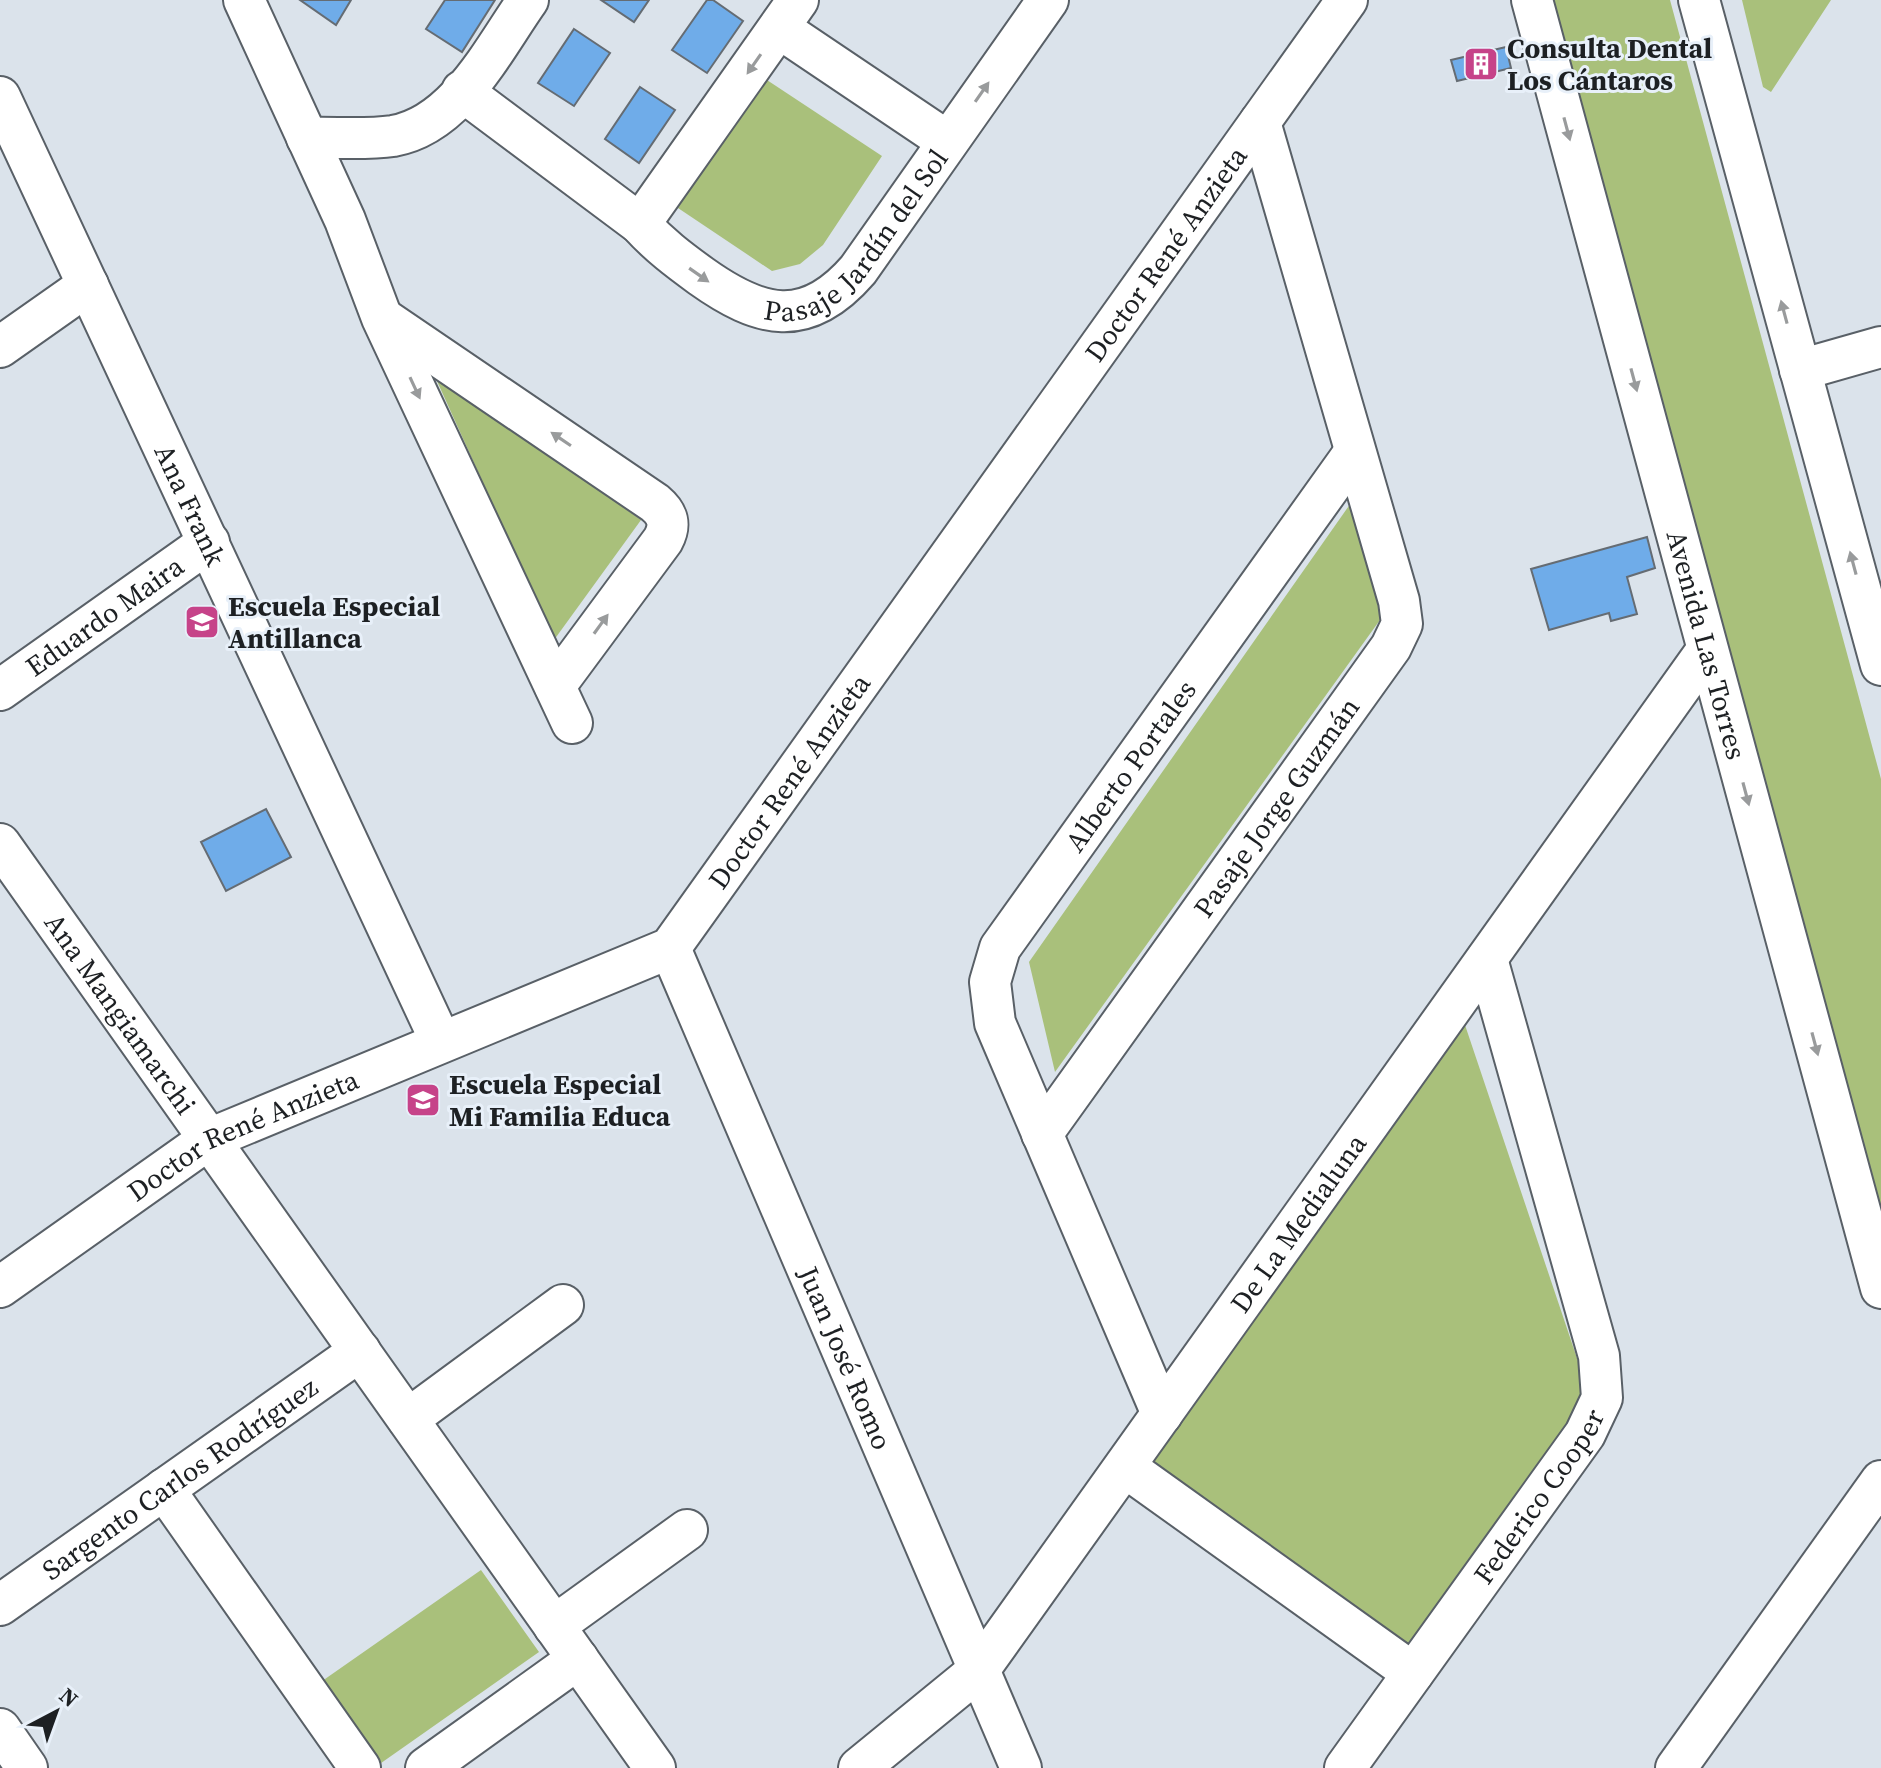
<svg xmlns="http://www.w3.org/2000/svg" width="1881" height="1768" font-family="'Source Serif 4',serif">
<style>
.green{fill:#a9c07b}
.building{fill:#6face9;stroke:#656c73;stroke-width:2}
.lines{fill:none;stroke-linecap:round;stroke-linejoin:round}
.minor-casing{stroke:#596067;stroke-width:44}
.minor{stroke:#fff;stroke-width:40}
.oneway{fill:#999b9c}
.labels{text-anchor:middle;stroke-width:6;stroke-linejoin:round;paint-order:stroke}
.poi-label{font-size:28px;font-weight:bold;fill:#1d2023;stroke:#e8f0f9;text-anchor:start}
.street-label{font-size:28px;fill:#1d2023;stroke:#e8f0f9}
</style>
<rect width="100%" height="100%" fill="#dbe3eb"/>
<path class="green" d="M1551,0h119l211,779v430z
M1742,0h89l-60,92 -8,-5z
M761,76l121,80 -59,89 -23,19 -28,7 -97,-65z
M432,370l209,150 -87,120z
M1353,500l32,113 -330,459 -26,-110z
M1464,1022l121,360 -15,45 -164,224 -262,-185z
M481,1570l58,82 -165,116 -59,-82z"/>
<path class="building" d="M300,0h51l-15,25z
M445,0h50l-33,52 -36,-23z
M601,0h48l-15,22z
M707,0h6l30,21 -36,52 -35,-23z
M574,29l36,24 -36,53 -36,-23z
M1506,47l5,21 -54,13 -6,-21z
M640,87l35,23 -36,53 -34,-24z
M1647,537l8,31 -28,9 10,37 -26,7 -2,-8 -60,17 -18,-61z
M266,809l25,48 -65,34 -25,-49z"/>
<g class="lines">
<g class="minor-casing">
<g id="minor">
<path d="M244,0l101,220 37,98 190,405"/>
<path id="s1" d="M1532,0l349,1288"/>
<path d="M1699,0l182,665"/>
<path d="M779,28l168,113"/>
<path id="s2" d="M462,91l178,133c19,21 39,36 61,52 59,42 105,54 157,-6l190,-270"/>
<path id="s3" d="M0,97l441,945"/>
<path d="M307,138c28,-1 58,2 86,-2 64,-11 101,-88 135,-136"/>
<path d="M640,224l158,-224"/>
<path d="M384,319l271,184c13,11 16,22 8,37l-108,146"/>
<path d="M0,347l88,-62"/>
<path d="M1800,370l81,-23"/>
<path id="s4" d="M0,690l209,-148"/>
<path id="s5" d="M0,844l655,924"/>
<path id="s6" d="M670,948l351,820"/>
<path id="s7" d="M1042,1134l349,-487 11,-23 -3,-23 -139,-479"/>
<path id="s8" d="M0,1287l209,-148 461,-191 677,-948"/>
<path id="s9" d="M1162,1414l-167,-391 -5,-41 10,-34 354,-495"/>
<path d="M408,1419l155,-114"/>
<path d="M1125,1467l288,206"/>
<path d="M164,1489l196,279"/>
<path id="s10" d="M0,1605l360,-254"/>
<path d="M554,1626l133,-96"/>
<path d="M0,1729l27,39"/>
<path d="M426,1768l152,-109"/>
<path id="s11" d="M859,1768l120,-98 728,-1020"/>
<path id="s12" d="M1345,1768l240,-334 17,-36 -3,-42 -112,-397"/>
<path d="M1676,1768l205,-287"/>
</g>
</g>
<use href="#minor" class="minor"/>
</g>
<defs><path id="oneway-solid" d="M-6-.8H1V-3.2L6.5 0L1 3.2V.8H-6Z" transform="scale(2)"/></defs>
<g class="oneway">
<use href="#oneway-solid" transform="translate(754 64) rotate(125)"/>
<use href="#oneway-solid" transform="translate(982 92) rotate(-55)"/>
<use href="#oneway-solid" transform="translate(1567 129) rotate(75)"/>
<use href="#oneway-solid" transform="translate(699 275) rotate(35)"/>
<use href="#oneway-solid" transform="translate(1784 312) rotate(-105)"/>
<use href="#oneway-solid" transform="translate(1634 380) rotate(75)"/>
<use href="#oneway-solid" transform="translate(415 388) rotate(65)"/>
<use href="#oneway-solid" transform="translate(561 439) rotate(-146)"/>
<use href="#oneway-solid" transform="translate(1853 563) rotate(-105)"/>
<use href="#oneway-solid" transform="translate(601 624) rotate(-54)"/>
<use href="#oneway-solid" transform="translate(1746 794) rotate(75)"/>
<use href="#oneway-solid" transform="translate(1815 1044) rotate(75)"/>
</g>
<defs>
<g id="building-square" transform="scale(1.8)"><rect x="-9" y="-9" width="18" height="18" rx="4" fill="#c64389" stroke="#e8f0f9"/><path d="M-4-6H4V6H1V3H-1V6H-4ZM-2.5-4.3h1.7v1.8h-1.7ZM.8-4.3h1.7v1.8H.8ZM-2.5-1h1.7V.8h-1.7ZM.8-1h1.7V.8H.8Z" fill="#fff"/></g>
<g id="school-square" transform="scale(1.8)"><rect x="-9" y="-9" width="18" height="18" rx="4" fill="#c64389" stroke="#e8f0f9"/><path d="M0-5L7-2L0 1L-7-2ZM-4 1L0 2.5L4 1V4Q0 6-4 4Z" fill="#fff"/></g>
</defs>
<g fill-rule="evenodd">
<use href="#building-square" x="1481" y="64"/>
<use href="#school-square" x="202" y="622"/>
<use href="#school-square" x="423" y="1100"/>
</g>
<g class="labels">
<g class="poi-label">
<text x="1507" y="58">Consulta Dental<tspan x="1507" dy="32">Los Cántaros</tspan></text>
<text x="228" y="616">Escuela Especial<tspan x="228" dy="32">Antillanca</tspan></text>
<text x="449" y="1094">Escuela Especial<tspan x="449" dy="32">Mi Familia Educa</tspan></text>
</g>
<g class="street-label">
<text dy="10" stroke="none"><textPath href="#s2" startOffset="500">Pasaje Jardín del Sol</textPath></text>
<text dy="10" stroke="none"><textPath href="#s8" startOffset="1608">Doctor René Anzieta</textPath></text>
<text dy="10" stroke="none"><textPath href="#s3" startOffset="450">Ana Frank</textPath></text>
<text dy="10" stroke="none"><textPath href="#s4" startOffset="128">Eduardo Maira</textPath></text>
<text dy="10" stroke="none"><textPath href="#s1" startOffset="668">Avenida Las Torres</textPath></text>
<text dy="10" stroke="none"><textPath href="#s9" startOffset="726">Alberto Portales</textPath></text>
<text dy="10" stroke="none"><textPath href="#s8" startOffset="960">Doctor René Anzieta</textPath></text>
<text dy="10" stroke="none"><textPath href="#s7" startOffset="402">Pasaje Jorge Guzmán</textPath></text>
<text dy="10" stroke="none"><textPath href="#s5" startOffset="208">Ana Mangiamarchi</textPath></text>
<text dy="10" stroke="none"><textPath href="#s8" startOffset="288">Doctor René Anzieta</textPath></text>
<text dy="10" stroke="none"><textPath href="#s11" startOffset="704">De La Medialuna</textPath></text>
<text dy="10" stroke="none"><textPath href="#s6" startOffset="446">Juan José Romo</textPath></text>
<text dy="10" stroke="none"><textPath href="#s10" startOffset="220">Sargento Carlos Rodríguez</textPath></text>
<text dy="10" stroke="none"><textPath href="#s12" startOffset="334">Federico Cooper</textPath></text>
</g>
</g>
<g transform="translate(56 1712) rotate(41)" stroke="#e8f0f9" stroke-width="6" paint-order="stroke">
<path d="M0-6L14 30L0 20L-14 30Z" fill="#1d2023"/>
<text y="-12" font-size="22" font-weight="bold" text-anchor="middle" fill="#1d2023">N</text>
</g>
</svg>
